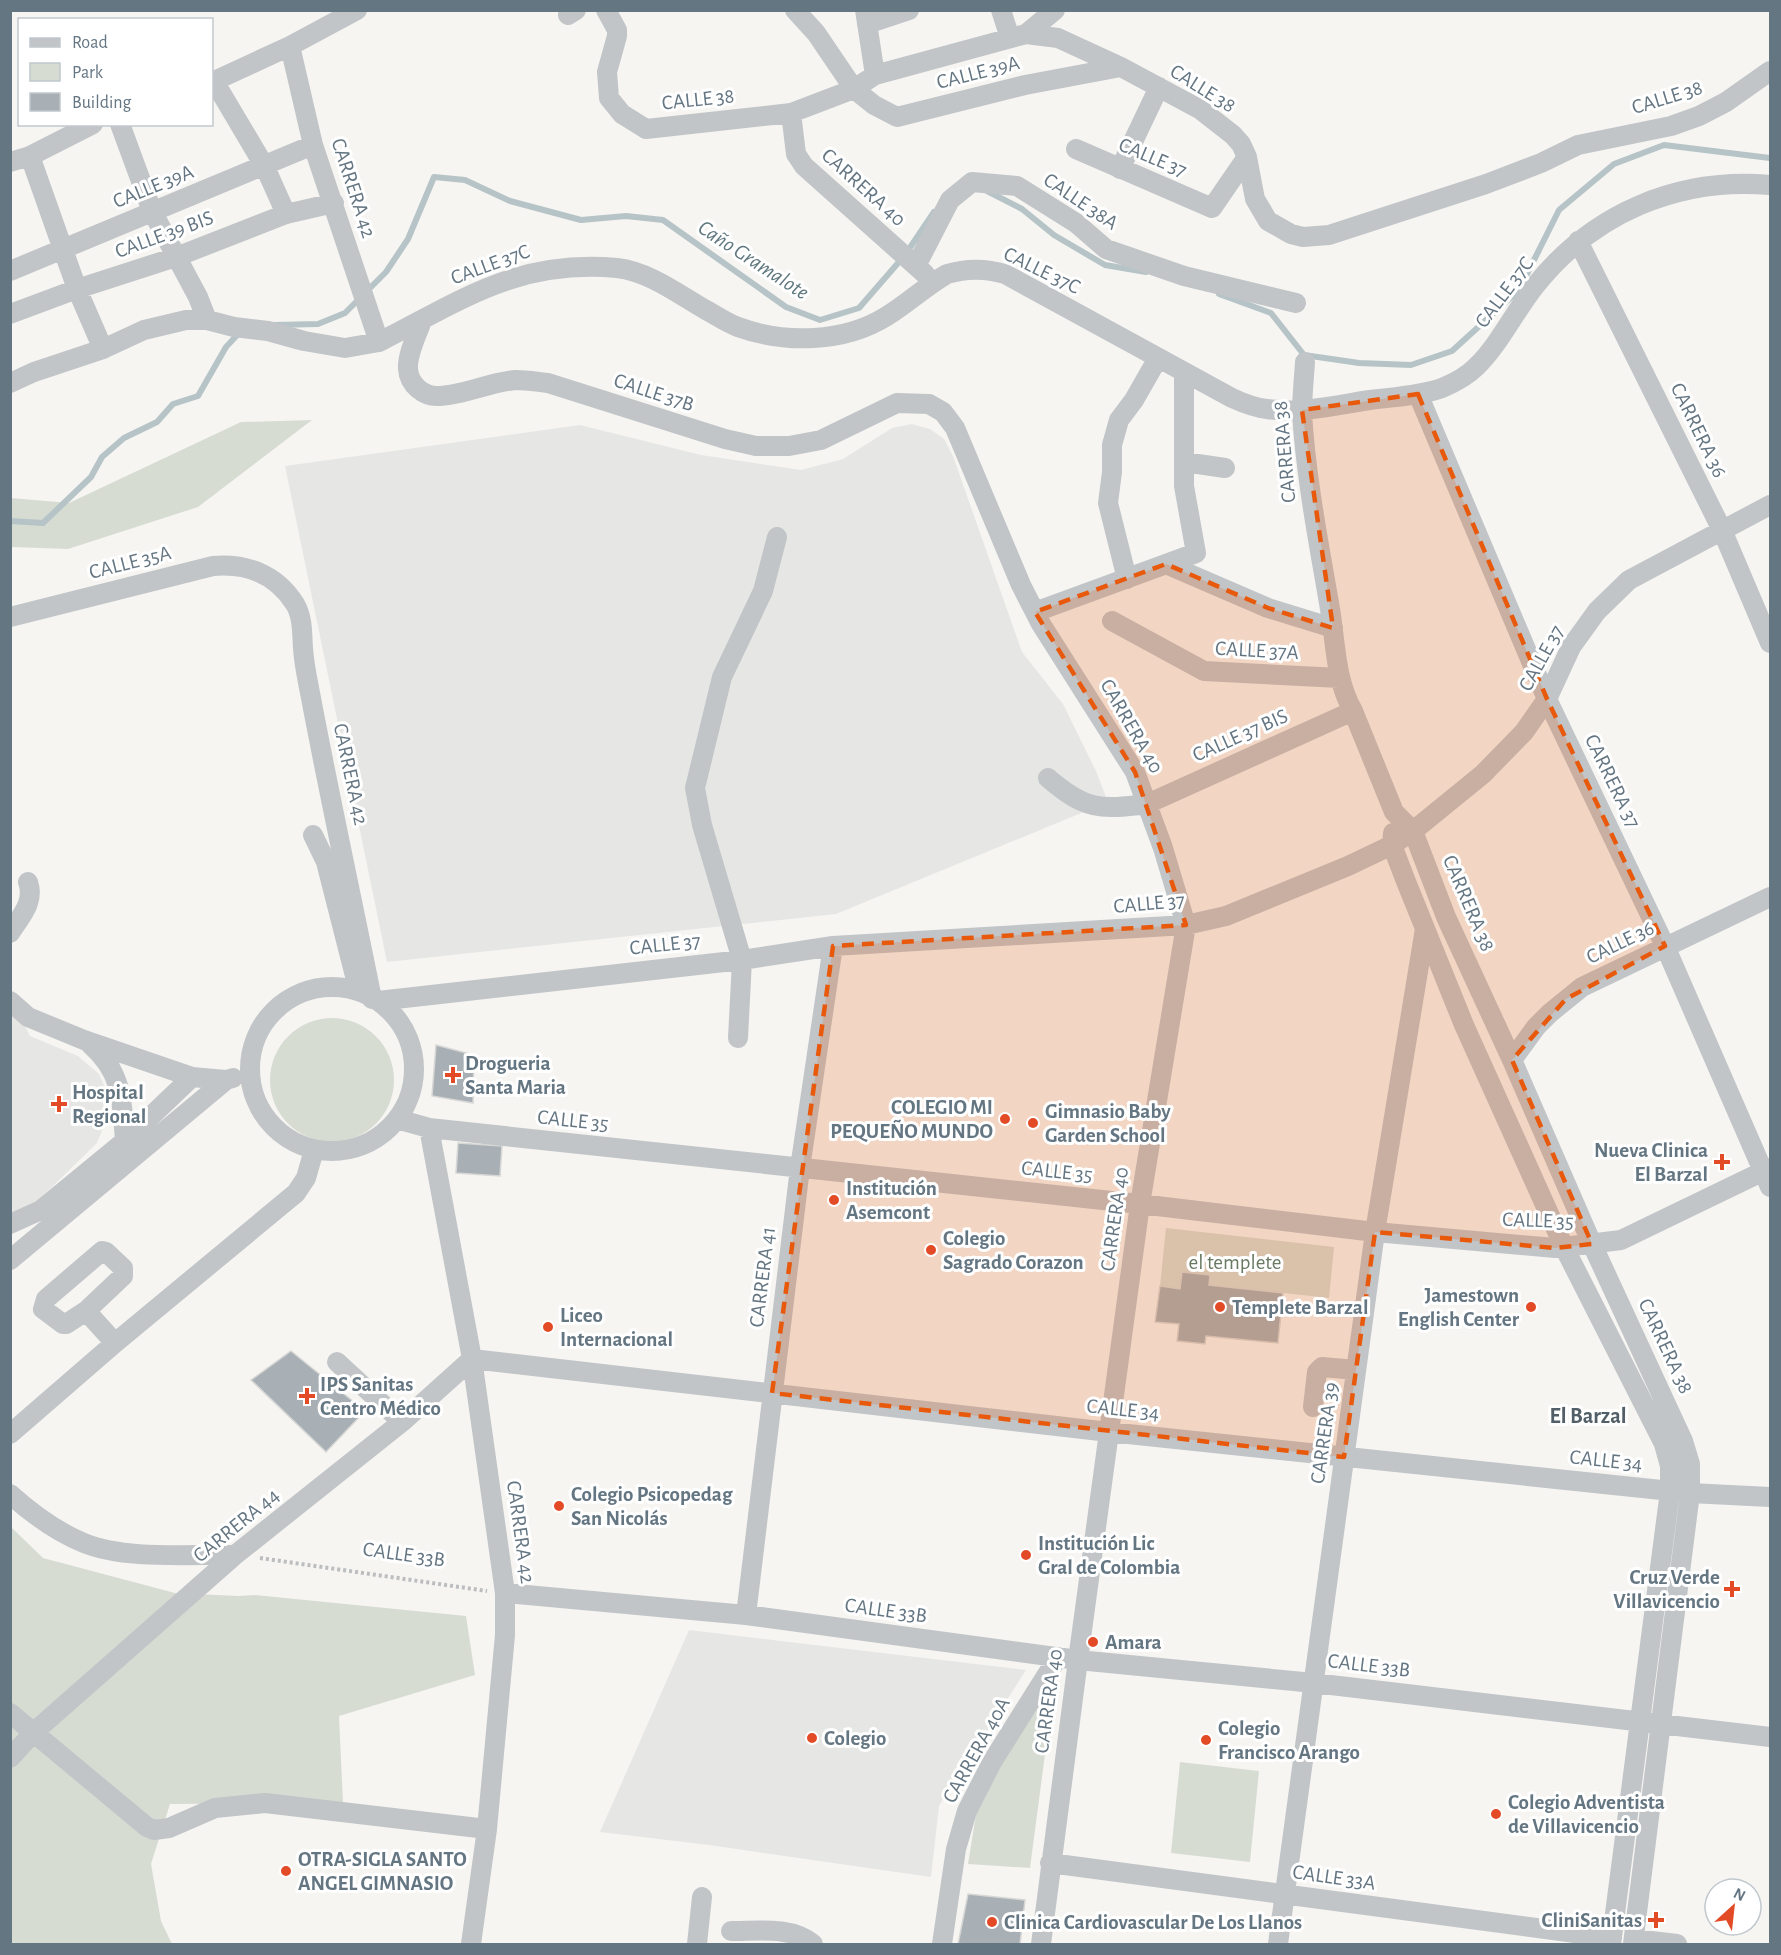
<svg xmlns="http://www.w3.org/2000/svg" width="1781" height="1955" font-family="'Alegreya Sans',sans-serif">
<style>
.built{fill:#e6e7e5}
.green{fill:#d7dcd3}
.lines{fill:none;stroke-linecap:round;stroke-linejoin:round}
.stream{stroke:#b6c4c7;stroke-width:6}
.building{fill:#a8b0b5;stroke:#d7d7d5;stroke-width:1.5}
.path{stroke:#bbbdbf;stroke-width:4;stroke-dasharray:3 3;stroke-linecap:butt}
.minor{stroke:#c1c5c8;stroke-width:20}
.marked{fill:#e8590c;fill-opacity:0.2;stroke:#e8590c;stroke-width:4.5;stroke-dasharray:12 8;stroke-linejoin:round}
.poi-dot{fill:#e24b26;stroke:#fff;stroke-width:2}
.labels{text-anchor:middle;stroke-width:6;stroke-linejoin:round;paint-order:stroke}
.street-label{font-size:21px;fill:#657683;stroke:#fff}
.poi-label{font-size:21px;font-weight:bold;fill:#657683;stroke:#fff;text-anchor:start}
.park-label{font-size:21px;fill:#697a63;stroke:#fff}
.water-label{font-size:22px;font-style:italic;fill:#60787f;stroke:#fff}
.neighbourhood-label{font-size:22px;font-weight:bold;fill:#525f68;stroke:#fff}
</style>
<rect width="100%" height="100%" fill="#f6f5f2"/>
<path class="built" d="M912,424l18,5 14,10 9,17 69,196 41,52 33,67 12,31 -272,112 -449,48 -102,-496 295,-41 121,30 100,15 42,-11 49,-31z
M10,995l20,41 48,20 21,18 8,18 1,24 -11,27 -86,84z
M689,1630l337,40 -87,136 -8,71 -222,-32 -109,-13z"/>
<path class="green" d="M312,420l-114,87 -130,42 -57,-2v-49l58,5 172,-81z
M270 1080a62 62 0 1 1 124 0a62 62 0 1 1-124 0Z
M1166,1228l168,19 -5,51 -120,-13 1,-10 -28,-3 -2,17 -20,-3z
M10,1526l33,32 132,35 63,3 17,-1 211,21 9,59 -136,41 4,87 -173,1 -19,60 10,57 11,23h-161z
M1056,1671l-26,197 -62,-4 10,-62z
M1180,1762l79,9 -9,91 -79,-9z"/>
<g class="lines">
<path class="stream" d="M987,191l35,18 32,26 51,30 41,7
M1219,294l52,19 33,42 55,8 52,2 41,-14 67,-61 40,-80 55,-46 50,-19 106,13
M275,325l43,-1 27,-11 41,-41 22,-33 26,-62 31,3 45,21 71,19 45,-4 37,4 123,87 34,13 39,-12 46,-53 29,-43
M10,521l33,2 48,-46 11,-20 22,-19 33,-16 16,-18 25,-8 28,-49 14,-15"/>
</g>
<path class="building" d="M436,1045l38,10 -1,48 -41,-7z
M458,1143l44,3 -2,30 -44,-3z
M1182,1272l28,3 -1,10 74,8 -5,50 -72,-7 -1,8 -28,-3 2,-17 -24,-2 5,-36 20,3z
M291,1351l74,60 -39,41 -75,-72z
M968,1894l57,6 -5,44h-62z"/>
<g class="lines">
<path class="path" d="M260,1558l227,33"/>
<path class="minor" d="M606,10l11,20v6l-10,36 2,26 13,16 24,15 145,-16 63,-24 21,-14 151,-41 32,4 63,29 80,43 32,25 8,9 6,13 8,42 13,22 23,13 12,3 26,-2 157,-51 55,-21 37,-18 93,-19 28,-10 27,-14 44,-31
M795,10l21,23 38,56 20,16 23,12 128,-32 96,-18
M865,10l10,65
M1001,10l9,28
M568,15l8,-5
M867,24l42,-14
M1026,34l29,-24
M290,46l23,99 66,197
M214,81l51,86 21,47
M212,82l78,-36 67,-36
M791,113l5,41 8,12 121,108
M120,124l32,87 46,86 9,23
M1076,149l136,59 35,-51
M30,156l47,133 26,60
M10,162l20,-6 63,-32
M1120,169l39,-82
M1578,241l144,289 48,113
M916,266l34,-66 22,-18 45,4 59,37 30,26 78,27 112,27
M10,271l303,-126
M10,314l67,-25 99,-32 110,-43 48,-11
M422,321c-5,14 -15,33 -14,48 1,16 16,28 31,27 26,-1 51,-14 77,-16 10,0 22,2 32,3l177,56 31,7h33l32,-6 76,-37 32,1 14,8 12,16 66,157 20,39 94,148 28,76 23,77 -46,279 -62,456 -37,284
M1305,362c-1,17 -3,34 -3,51 4,66 17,131 28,196 6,36 5,70 23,102l41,101 19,19 33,86 66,143 80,184 91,197 7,23v29l-57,451
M10,383l24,-11 69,-23 41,-19 42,-10h21l27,7 34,4 36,10 41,7 34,-6c83,-42 139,-83 238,-74 33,4 61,26 89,42 11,6 21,13 32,17 47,17 106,16 149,-11 21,-13 39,-30 60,-42 20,-6 38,-6 58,0l227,124c11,5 23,10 35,11 34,5 70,-4 103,-9 24,-3 49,-4 72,-12 12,-5 25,-12 34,-21 23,-22 39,-56 59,-81 58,-73 143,-109 235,-101
M1418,394l129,305 118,247 105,241
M1184,462l41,6
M1166,564l102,44 65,20
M1127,579l-19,-76 4,-31v-27l7,-25 15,-20 24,-42
M1035,612l161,-59 -12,-67v-114
M10,617l203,-51c33,-3 63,8 82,38 8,13 7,30 8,44 1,17 5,34 8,50 19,101 41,201 61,301
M1112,621l92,50 136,7
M1048,778c37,32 52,32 99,26l206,-93
M1393,833l-1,12 13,34 59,146 100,222 100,197 6,22v25l-59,453
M313,835l13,27 29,114
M10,933c11,-17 25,-31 18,-51
M250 1069a82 82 0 1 1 164 0a82 82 0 1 1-164 0Z
M10,1001l18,16 56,23 108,37 34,3 7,-2
M378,1001l364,-41 91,-14 353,-21 40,-9 122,-50 44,-21 21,-14 70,-57 41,-42 23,-33 24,-52 26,-36 32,-31 141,-75
M738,1038l4,-78 -40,-135 -7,-37 27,-111 41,-86 14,-54
M91,1045c32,28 31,57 34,96
M1512,1060l24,-33 14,-14 32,-26 188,-90
M397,1119l32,9 711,76 235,28 180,16 66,-8 149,-72
M429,1128l43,231 33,234v42l-18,194 -16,115
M10,1224l31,-14 84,-69 67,-64
M102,1251l4,1 17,16v8l-37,35 -20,13h-3l-20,-15 3,-10z
M10,1260l216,-180
M86,1311l29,32
M337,1362l65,60
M1313,1407l4,-35 5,-5 34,3
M10,1434l105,-91 181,-150 10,-15 8,-28
M10,1494c21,19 47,38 74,49 41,17 106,11 151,12
M505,1593l241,22 332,45 236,23 456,54
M746,1615l54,-447 33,-222
M10,1713l137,114 7,3 15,-2 46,-20 50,-5 222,26
M10,1758l24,-26 201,-177 167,-133 70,-63 637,73 581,61 80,4
M1050,1863l562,75
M731,1931c27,0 60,-5 82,13
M1634,1939l43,5
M697,1944l5,-47
M942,1944l14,-95 11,-38 25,-49 66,-105
M1278,1944l97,-712 50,-303"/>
</g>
<path class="marked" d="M1418,394l129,305 118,247 -99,53 -54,61 80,184 -37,4 -180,-16 -31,225 -572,-64 61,-447 353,-21 -51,-153 -100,-160 131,-48 102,44 65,20 -31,-218z"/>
<g class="poi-dot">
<path d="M450 1066h6v6h6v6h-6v6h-6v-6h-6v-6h6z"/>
<path d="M56 1095h6v6h6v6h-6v6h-6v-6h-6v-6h6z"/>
<circle cx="1005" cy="1119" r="6"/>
<circle cx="1033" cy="1123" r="6"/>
<path d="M1719 1153h6v6h6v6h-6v6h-6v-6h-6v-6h6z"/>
<circle cx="834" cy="1200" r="6"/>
<circle cx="931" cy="1250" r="6"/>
<circle cx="1220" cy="1307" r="6"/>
<circle cx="1531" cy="1307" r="6"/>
<circle cx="548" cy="1327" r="6"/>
<path d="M304 1387h6v6h6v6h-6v6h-6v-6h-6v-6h6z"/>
<circle cx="559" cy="1506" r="6"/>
<circle cx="1026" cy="1555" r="6"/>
<path d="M1729 1580h6v6h6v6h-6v6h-6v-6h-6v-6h6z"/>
<circle cx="1093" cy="1642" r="6"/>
<circle cx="812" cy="1738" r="6"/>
<circle cx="1206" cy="1740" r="6"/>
<circle cx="1496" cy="1814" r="6"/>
<circle cx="286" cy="1871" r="6"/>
<path d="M1653 1911h6v6h6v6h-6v6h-6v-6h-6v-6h6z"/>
<circle cx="992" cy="1922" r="6"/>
</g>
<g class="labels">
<g class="street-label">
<text transform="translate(978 72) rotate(-14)" y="7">CALLE 39A</text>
<text transform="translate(1203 88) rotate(32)" y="7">CALLE 38</text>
<text transform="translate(1667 97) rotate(-17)" y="7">CALLE 38</text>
<text transform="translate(698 99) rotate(-6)" y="7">CALLE 38</text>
<text transform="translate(1153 157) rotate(23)" y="7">CALLE 37</text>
<text transform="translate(153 186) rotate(-22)" y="7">CALLE 39A</text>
<text transform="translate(864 187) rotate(42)" y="7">CARRERA 40</text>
<text transform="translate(354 188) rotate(72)" y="7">CARRERA 42</text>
<text transform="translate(1081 201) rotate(34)" y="7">CALLE 38A</text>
<text transform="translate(164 234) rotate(-20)" y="7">CALLE 39 BIS</text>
<text transform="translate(490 264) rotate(-20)" y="7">CALLE 37C</text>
<text transform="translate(1042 270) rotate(26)" y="7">CALLE 37C</text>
<text transform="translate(1504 292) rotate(-53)" y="7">CALLE 37C</text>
<text transform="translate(654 392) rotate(18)" y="7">CALLE 37B</text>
<text transform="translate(1699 430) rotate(64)" y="7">CARRERA 36</text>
<text transform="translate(1284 452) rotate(-95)" y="7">CARRERA 38</text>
<text transform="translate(130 562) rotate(-14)" y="7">CALLE 35A</text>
<text transform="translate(1257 650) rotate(3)" y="7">CALLE 37A</text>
<text transform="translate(1541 658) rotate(-61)" y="7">CALLE 37</text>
<text transform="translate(1132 726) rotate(60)" y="7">CARRERA 40</text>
<text transform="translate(1240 735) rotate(-24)" y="7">CALLE 37 BIS</text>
<text transform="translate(351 774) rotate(78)" y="7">CARRERA 42</text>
<text transform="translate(1613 781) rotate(64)" y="7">CARRERA 37</text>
<text transform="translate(1149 903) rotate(-5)" y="7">CALLE 37</text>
<text transform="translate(1469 903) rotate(67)" y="7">CARRERA 38</text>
<text transform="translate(1620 942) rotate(-26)" y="7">CALLE 36</text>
<text transform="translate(665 944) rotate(-6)" y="7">CALLE 37</text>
<text transform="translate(573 1120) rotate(6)" y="7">CALLE 35</text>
<text transform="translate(1057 1171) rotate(6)" y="7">CALLE 35</text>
<text transform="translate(1114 1219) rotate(-82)" y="7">CARRERA 40</text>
<text transform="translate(1538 1220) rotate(2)" y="7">CALLE 35</text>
<text transform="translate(762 1277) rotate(-83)" y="7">CARRERA 41</text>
<text transform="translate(1666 1346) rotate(65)" y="7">CARRERA 38</text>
<text transform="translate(1123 1409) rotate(6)" y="7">CALLE 34</text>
<text transform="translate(1324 1433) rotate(-82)" y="7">CARRERA 39</text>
<text transform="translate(1606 1460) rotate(6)" y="7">CALLE 34</text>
<text transform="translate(236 1525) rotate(-39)" y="7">CARRERA 44</text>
<text transform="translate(521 1532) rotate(82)" y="7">CARRERA 42</text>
<text transform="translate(404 1554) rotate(8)" y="7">CALLE 33B</text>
<text transform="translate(886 1610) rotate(8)" y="7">CALLE 33B</text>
<text transform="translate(1369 1665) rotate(7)" y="7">CALLE 33B</text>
<text transform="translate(1048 1701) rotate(-82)" y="7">CARRERA 40</text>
<text transform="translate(976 1750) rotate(-61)" y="7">CARRERA 40A</text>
<text transform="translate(1334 1877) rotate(8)" y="7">CALLE 33A</text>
</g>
<g class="poi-label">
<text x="465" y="1070">Drogueria<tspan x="465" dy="24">Santa Maria</tspan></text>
<text x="72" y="1099">Hospital<tspan x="72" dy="24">Regional</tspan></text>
<text x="993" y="1114" text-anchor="end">COLEGIO MI<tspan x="993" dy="24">PEQUEÑO MUNDO</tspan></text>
<text x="1045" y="1118">Gimnasio Baby<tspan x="1045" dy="24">Garden School</tspan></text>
<text x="1708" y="1157" text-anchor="end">Nueva Clinica<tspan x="1708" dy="24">El Barzal</tspan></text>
<text x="846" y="1195">Institución<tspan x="846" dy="24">Asemcont</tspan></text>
<text x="943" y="1245">Colegio<tspan x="943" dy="24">Sagrado Corazon</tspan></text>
<text x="1519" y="1302" text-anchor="end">Jamestown<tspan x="1519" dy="24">English Center</tspan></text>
<text x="1232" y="1314">Templete Barzal</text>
<text x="560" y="1322">Liceo<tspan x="560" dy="24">Internacional</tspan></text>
<text x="320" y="1391">IPS Sanitas<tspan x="320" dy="24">Centro Médico</tspan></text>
<text x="571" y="1501">Colegio Psicopedag<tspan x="571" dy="24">San Nicolás</tspan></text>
<text x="1038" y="1550">Institución Lic<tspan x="1038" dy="24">Gral de Colombia</tspan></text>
<text x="1720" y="1584" text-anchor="end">Cruz Verde<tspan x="1720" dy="24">Villavicencio</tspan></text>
<text x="1105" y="1649">Amara</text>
<text x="1218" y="1735">Colegio<tspan x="1218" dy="24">Francisco Arango</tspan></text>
<text x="824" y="1745">Colegio</text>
<text x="1508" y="1809">Colegio Adventista<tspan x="1508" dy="24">de Villavicencio</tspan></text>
<text x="298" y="1866">OTRA-SIGLA SANTO<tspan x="298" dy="24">ANGEL GIMNASIO</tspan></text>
<text x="1642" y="1927" text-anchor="end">CliniSanitas</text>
<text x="1004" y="1929">Clinica Cardiovascular De Los Llanos</text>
</g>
<g class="park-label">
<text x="1235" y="1269">el templete</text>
</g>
<g class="water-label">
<text transform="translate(754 259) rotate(33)" y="8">Caño Gramalote</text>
</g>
<g class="neighbourhood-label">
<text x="1588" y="1423">El Barzal</text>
</g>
</g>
<rect width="1781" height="1955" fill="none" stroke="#657683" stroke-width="24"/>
<rect x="18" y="18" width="195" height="108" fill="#ffffff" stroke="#c1c8cd" stroke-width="1.5"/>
<rect x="30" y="38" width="30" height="9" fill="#c1c5c8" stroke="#c1c8cd" stroke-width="1.5"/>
<text x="72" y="48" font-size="18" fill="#657683">Road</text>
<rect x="30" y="63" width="30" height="18" fill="#d7dcd3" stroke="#c1c8cd" stroke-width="1.5"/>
<text x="72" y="78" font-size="18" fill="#657683">Park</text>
<rect x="30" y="93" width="30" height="18" fill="#a8b0b5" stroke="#c1c8cd" stroke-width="1.5"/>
<text x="72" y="108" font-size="18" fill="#657683">Building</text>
<g transform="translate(1733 1907) rotate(27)"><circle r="28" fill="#ffffff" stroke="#c1c8cd" stroke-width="1.5"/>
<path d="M0-4.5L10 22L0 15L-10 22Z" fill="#e24b26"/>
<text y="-9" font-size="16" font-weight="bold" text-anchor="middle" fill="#657683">N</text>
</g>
</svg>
